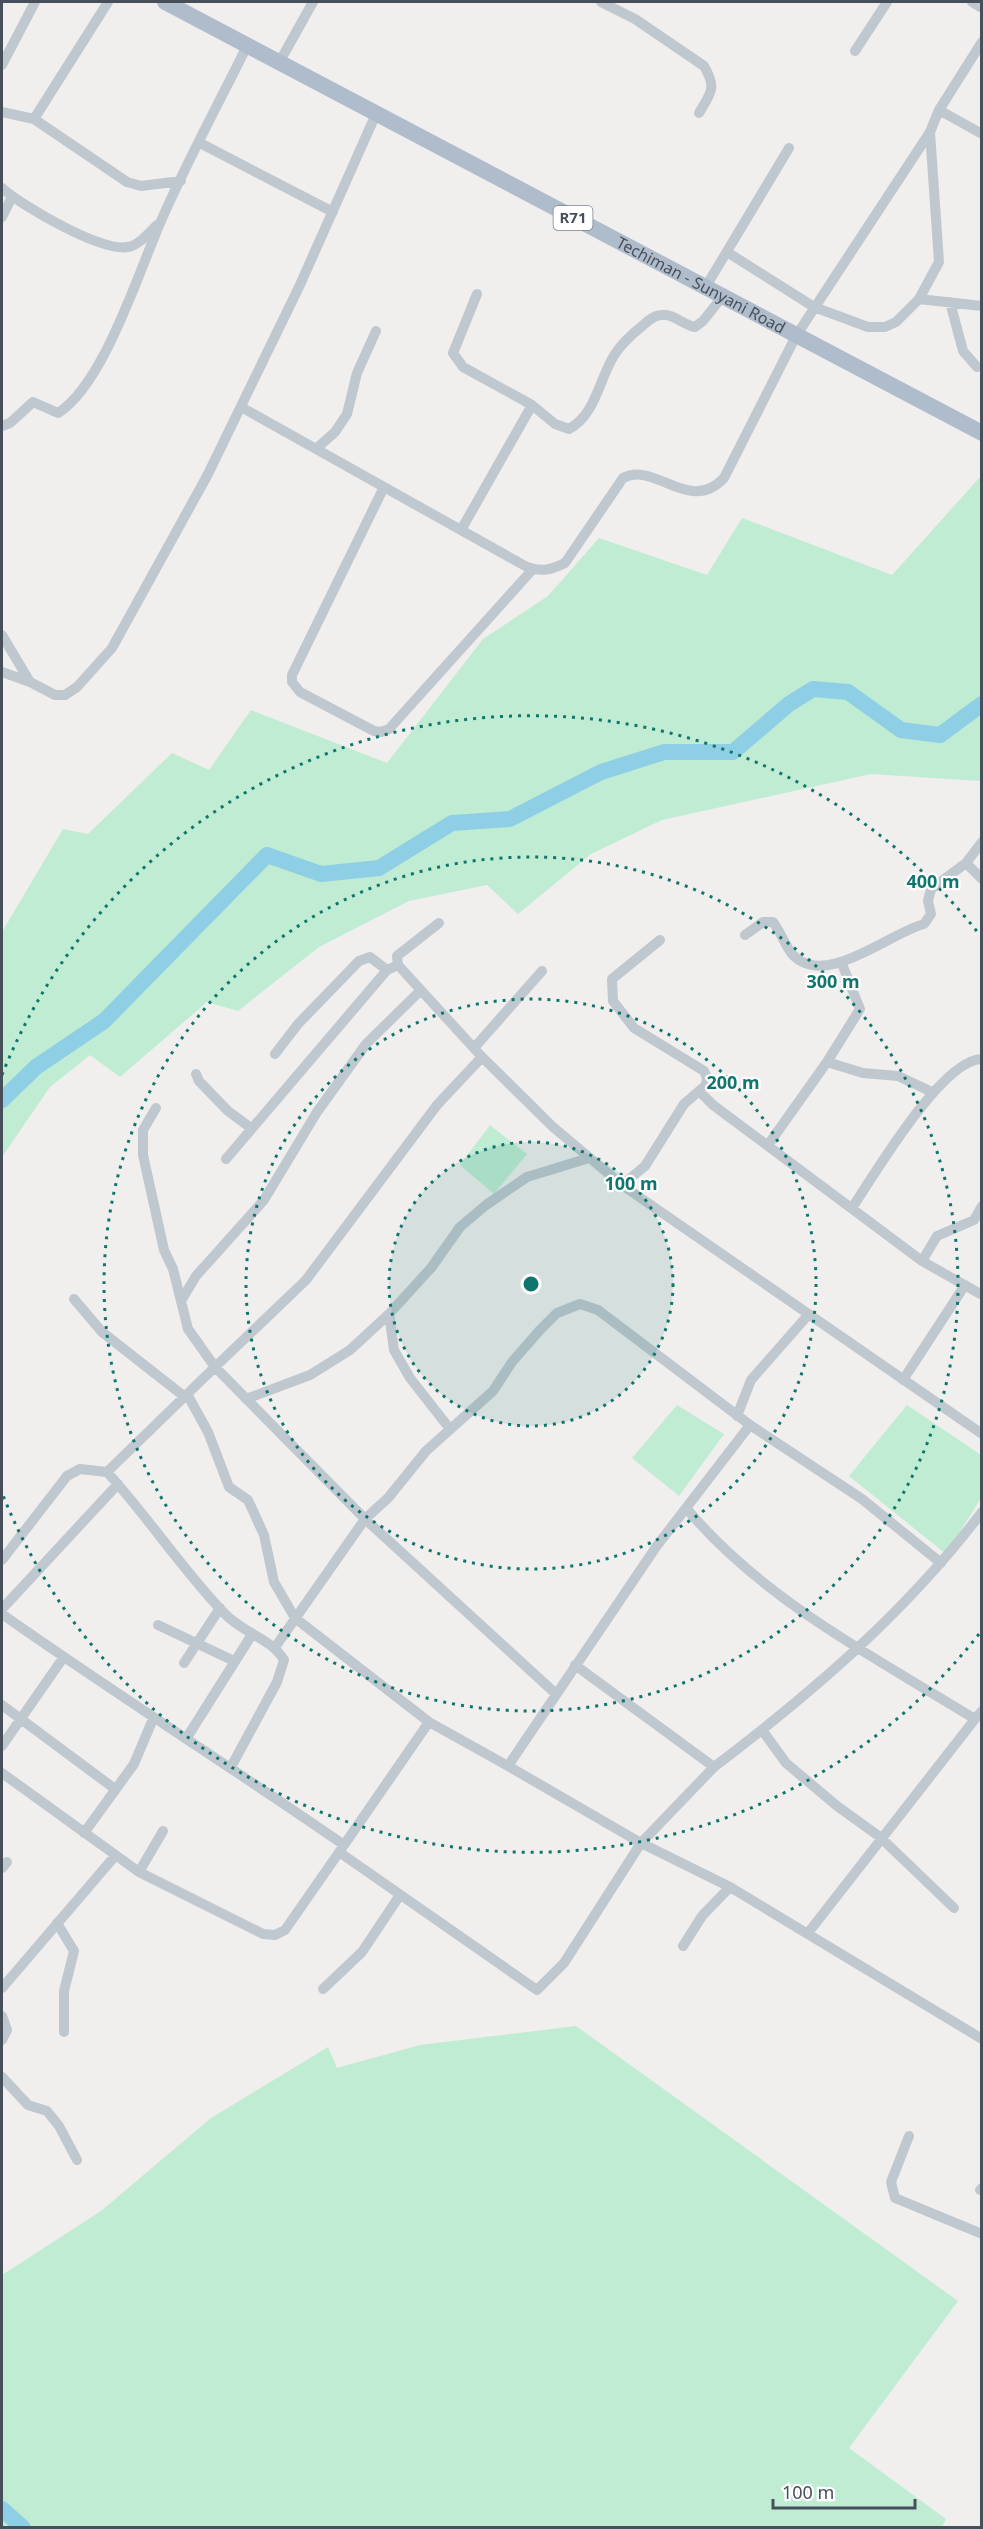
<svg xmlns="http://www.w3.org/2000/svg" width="983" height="2529" font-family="'Noto Sans',sans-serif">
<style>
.green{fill:#bfecd3}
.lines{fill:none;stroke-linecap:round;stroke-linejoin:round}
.river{stroke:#8ecfe6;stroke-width:16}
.minor{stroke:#bfc8cf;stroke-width:10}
.primary{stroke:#afbccb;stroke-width:16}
.ring{fill:none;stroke:#0f766e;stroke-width:3;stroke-dasharray:3 6}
.labels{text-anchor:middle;stroke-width:4.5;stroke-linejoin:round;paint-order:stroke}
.shield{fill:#fff;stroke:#7e848c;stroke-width:1.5}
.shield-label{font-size:15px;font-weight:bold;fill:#47505a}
.street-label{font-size:16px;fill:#47505a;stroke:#fff}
.centre{fill:#0f766e;stroke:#fff;stroke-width:3}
.ring-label{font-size:18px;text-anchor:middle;font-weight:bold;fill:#0f766e;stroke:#fff;stroke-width:4.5;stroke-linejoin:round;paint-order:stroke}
</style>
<rect width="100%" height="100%" fill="#f1eeee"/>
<path class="green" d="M981,476v305l-110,-7 -209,46 -71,34 -73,60 -31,-29 -78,16 -90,46 -81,64 -31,-9 -87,75 -30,-22 -40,32 -48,70v-225l61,-103 25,5 84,-81 37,17 42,-60 136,53 96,-124 65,-43 51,-58 108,37 35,-57 150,57z
M490,1125l37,29 -33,40 -34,-29z
M677,1405l47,29 -45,62 -47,-38z
M907,1405l74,50v43l-35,56 -97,-78z
M576,2026l382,275 -109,147 97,71 -4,8h-940v-252l99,-64 110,-93 117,-71 9,21 83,-23z"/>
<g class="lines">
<path class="river" d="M2,1100l34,-33 68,-46 163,-166 54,19 58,-6 73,-45 58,-4 91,-47 63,-20h69l56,-48 24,-15 35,3 53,38 39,5 42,-31
M2,2509l21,19"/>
<path class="minor" d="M601,2l34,17 69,47c13,22 7,27 -5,47
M972,2l10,6
M855,51l32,-49
M280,61l33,-59
M2,65l33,-63
M939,110l43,24
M2,112l32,7 74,-117
M34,119l93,63 14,4 40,-5
M200,143l133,69
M2,188c20,18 99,64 126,59 11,-2 21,-14 29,-22
M2,217l10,-20
M727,252l87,55 54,20h17l11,-5 23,-23 20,-37 -9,-130
M705,288l84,-140
M477,294l-24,59 10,14 69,38 23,19 14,5c27,-14 30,-51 46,-75 7,-11 16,-19 26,-27 6,-5 11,-11 20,-12 12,-2 22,10 34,12l8,-6 19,-24
M919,299l63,7
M950,302l13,49 14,16
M241,407l286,160c15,5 24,3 38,-4l58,-85c33,-17 66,37 101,0l72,-142 134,-204 9,-22 43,-68
M2,426l8,-3 23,-21 25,11c46,-29 81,-142 103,-192 26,-60 58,-118 87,-177
M316,449l19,-17 12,-18 10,-41 19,-42
M384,487l-92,188v7l8,10 74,39 7,1 8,-3 144,-160
M461,530l71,-125
M2,635l28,47 25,13h10l12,-8 35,-39 95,-172 92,-189 77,-173
M2,672l28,10
M966,863l16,16
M439,923l-42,33 1,9 84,92 71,70 69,58 360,249
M745,935l18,-13h10c7,9 12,23 19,32 32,36 97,-21 132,-30l7,-10 -3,-13 3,-12 35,-26 16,-21
M474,1048l68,-77
M275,1054l23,-30 61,-63 11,-4 17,13
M827,1062l33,-53 -18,-45
M196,1074l3,7 29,30 23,17
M699,1091l14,14 209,156 60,34
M156,1108l-13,22v25l21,95 9,19 15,60 27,38 91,-87 131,-175 45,-48
M768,1145l59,-83 36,11 35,3 34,16
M226,1159l161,-189 11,-5
M622,1185l23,-19 39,-62 22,-19 1,-7 -3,-7 -70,-43 -21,-27 -1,-22 48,-39
M852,1208c22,-33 90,-149 130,-149
M922,1261l15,-25 37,-16 8,-14
M74,1299l28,33 83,65
M181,1301l15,-25 68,-76 53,-88 49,-68 55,-54
M389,1314l5,36 16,28 40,51
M903,1380l62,-95
M187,1394l21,38 21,55 19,13 16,35 10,47 21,36 134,104 79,44
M246,1399l64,-24 40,-25 39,-36 42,-46 29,-41 26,-22 41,-28 62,-19
M737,1416l14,-36 58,-66
M750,1425l-94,122 -148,219 133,77 89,44 252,152
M107,1472l108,-105 150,152 190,174
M686,1508c77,92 188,149 289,211l7,-8
M2,1560l65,-84 13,-7 27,3c41,45 75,97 117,141 20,21 47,25 60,47l-7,22 -46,85
M2,1609l116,-125
M2,1614c112,79 228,152 342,231l85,-123
M158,1625l76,36
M276,1646l89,-127 23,-21 38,-47 67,-60 19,-29 27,-31 18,-18 23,-9 18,6 152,115 112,74 79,64
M184,1663l36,-55
M575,1665l139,102c100,-76 192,-155 268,-255
M2,1705l113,84
M762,1730l24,33 51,43 43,31 74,71
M186,1739l65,-103
M2,1746l61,-88
M2,1773l137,99 124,62 12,1 10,-5 57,-82
M84,1833l50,-69 19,-45
M339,1852l198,138 27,-27 77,-120 73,-76
M2,1868l5,-6
M139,1872l24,-41
M57,1923l17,28 -10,40v41
M808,1933l167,-214
M683,1946l19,-30 28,-29
M2,1988l113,-132
M323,1989l39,-37 38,-57
M2,2016l5,14 -5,10
M2,2077l26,28 19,6 12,15 18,34
M909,2136l-18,46 4,16 87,36
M980,2190l2,-2"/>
<path class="primary" id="s1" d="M165,2l817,431"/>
</g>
<circle cx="531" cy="1284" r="142" fill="#0f766e" fill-opacity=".12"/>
<g class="ring">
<circle cx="531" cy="1284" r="142"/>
<circle cx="531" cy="1284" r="285"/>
<circle cx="531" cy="1284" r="427"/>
<path d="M979 1634A569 569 0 0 1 2 1493M2 1075A569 569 0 0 1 979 934"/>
</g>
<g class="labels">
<rect class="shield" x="553.5" y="206" width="39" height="24" rx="4.5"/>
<g class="shield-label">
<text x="573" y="223">R71</text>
</g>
<g class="street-label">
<text dy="6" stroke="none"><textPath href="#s1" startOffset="606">Techiman - Sunyani Road</textPath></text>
</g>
</g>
<circle cx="531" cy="1284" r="9" class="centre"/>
<g class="ring-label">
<text x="933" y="888">400 m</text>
<text x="833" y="988">300 m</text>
<text x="733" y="1089">200 m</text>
<text x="631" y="1190">100 m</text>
</g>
<rect width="983" height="2529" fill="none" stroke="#47505a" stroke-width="6"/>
<path d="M773 2499v9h142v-9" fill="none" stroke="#47505a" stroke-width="3"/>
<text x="782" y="2499" font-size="18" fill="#47505a" stroke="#ffffff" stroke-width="4.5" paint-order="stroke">100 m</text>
</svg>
